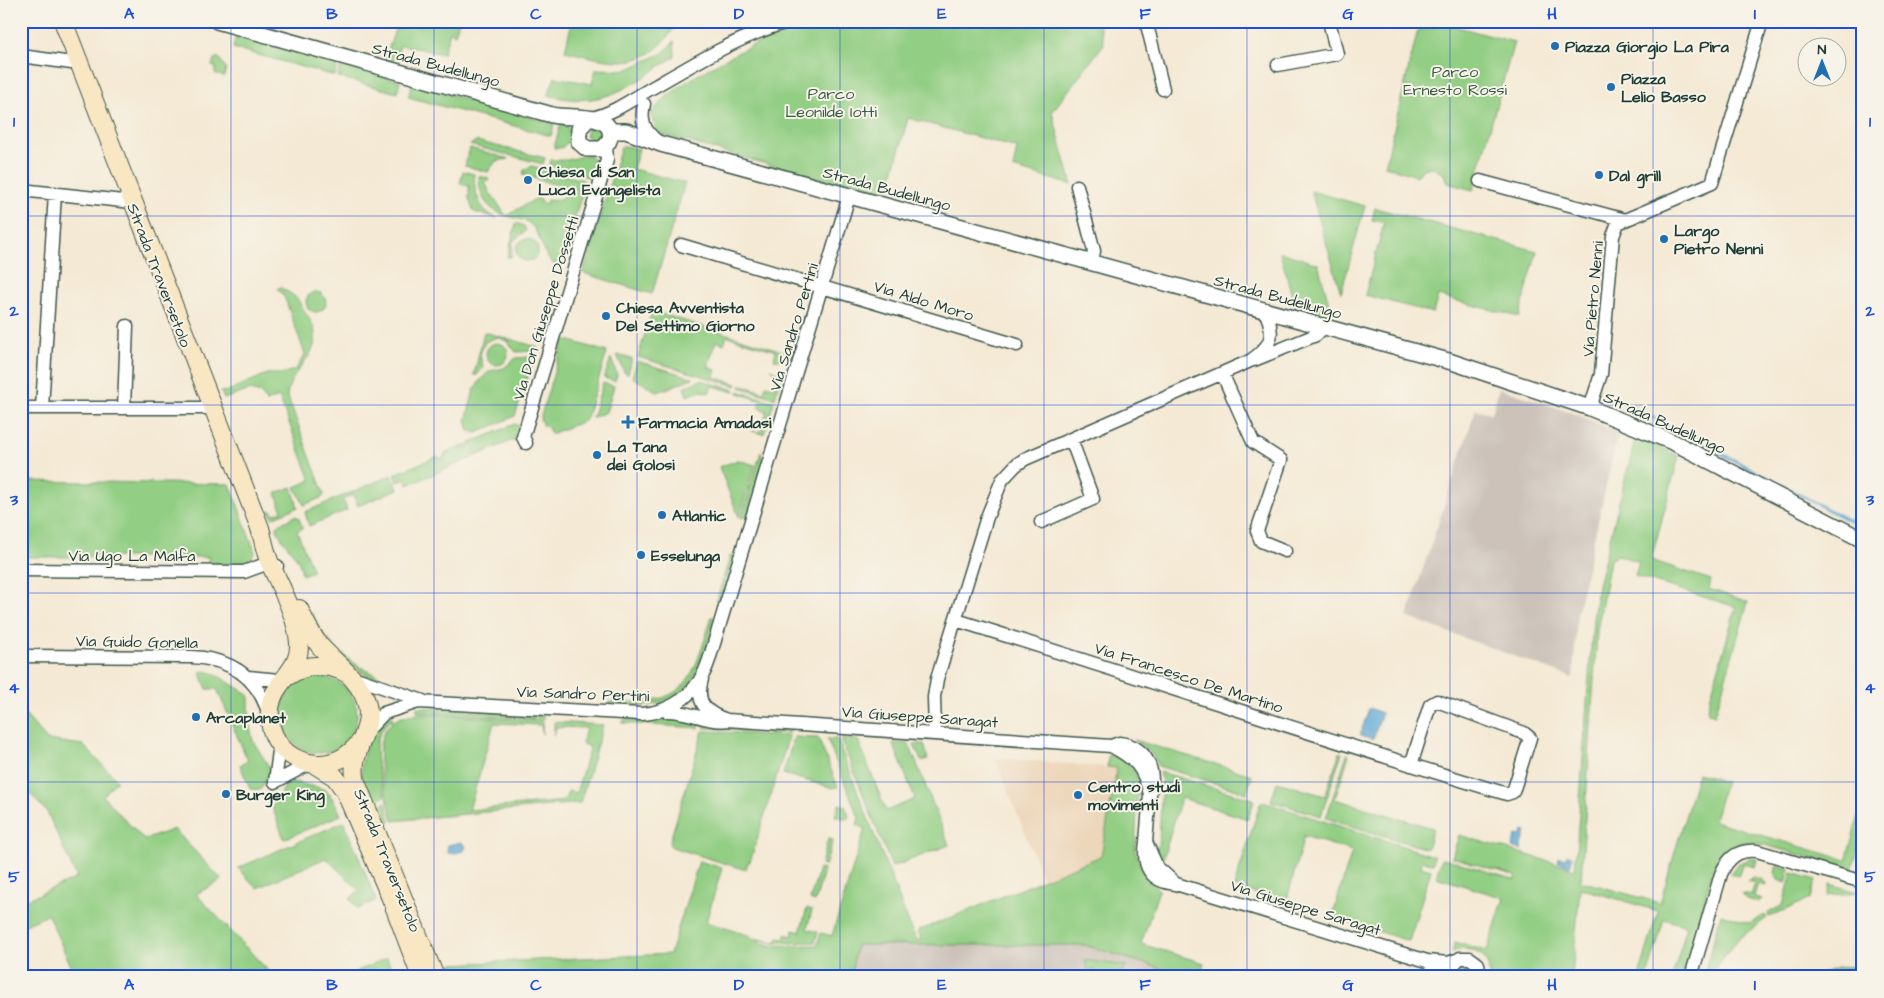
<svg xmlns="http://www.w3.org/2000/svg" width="1884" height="998" font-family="'Architects Daughter',sans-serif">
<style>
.built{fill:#edd7bb}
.industrial{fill:#ccc2b9}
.green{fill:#92ce83;stroke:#58865c}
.water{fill:#5da7d5;stroke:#3e7284}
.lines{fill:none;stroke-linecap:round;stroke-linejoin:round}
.stream{stroke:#5da7d5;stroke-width:3}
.minor-casing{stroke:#3f574c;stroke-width:15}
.tertiary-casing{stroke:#3f574c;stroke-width:18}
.secondary-casing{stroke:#3f574c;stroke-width:20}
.minor{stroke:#fff;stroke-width:12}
.tertiary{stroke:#fff;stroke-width:15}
.secondary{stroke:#f9e7c3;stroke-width:18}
.grid{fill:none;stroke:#1d4ed8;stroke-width:1;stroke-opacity:0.55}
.poi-dot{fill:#1f6fb2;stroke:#f7f3e8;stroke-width:2}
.labels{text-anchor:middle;stroke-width:4;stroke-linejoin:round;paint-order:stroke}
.poi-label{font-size:16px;font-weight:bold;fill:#1f3d34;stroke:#f7f3e8;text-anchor:start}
.street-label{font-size:16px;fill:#1f3d34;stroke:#f7f3e8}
.park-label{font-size:16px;fill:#365a44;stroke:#f7f3e8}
.neatline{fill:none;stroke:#1d4ed8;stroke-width:2}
.grid-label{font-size:16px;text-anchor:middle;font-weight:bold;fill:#1d4ed8}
</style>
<rect width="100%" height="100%" fill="#f7f3e8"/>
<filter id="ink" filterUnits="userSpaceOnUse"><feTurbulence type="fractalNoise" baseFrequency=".02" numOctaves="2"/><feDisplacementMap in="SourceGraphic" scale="10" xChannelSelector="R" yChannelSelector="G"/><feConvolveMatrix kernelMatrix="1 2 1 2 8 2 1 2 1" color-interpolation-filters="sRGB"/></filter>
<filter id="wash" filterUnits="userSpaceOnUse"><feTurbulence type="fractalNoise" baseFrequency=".0096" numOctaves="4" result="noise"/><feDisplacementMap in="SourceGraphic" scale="20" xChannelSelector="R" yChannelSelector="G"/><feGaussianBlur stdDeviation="1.12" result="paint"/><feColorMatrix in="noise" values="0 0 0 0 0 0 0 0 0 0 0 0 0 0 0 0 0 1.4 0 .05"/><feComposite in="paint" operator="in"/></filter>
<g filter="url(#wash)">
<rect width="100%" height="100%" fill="#f4e9d4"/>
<path class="built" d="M995,758l122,10 -15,88 -58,25z"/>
<path class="industrial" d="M1499,388l82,28 37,17 -41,181 -4,64 -166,-61 69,-208 16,5z
M856,945h229l103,32h-337z"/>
<path class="green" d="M398,21h61l-4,13 -5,-2 -7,22 -42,-9 -8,16 -9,1z
M572,21h106c-29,53 -64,42 -113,30z
M835,21h263l6,23 -52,68 20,73 -59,-17 4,-20 -109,-30 -22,80 -229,-65 -6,-18c12,-26 92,-67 121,-78 20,-7 42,-10 63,-16z
M1420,21h15l79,21 -41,148 -26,-7 -3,-9 -13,-7 -8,2 -6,7 -32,-10z
M240,37l98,27 -3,12 -102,-28 2,-9z
M674,41l1,15c-45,30 -70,54 -127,39l7,-18 37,7 4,-15 30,1 37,-17z
M218,57l8,11 -2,9 -9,-3 1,-6 -4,-2 2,-7z
M341,65l59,16 -3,12 -59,-16z
M412,84l142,40 -3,12 -143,-39z
M561,123l7,4 2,12 -8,9h-8z
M586 133a8 8 0 1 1 16 0a8 8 0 1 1-16 0Z
M476,141l69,17 -2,6 -73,-19z
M625,146l14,3 -6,20 52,14 -33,111 -69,-21 38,-126z
M470,148l39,11 -13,2 -8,11 -23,-6z
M587,155c10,3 10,14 8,24l-46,-13 2,-6h16z
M532,166l51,14 2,3 -24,81 -3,3c-18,-10 -14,-31 -29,-44 -4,-3 -10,-4 -14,-5 -25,-5 -36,-17 -36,-42l9,2 1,3 -4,1 5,11 3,3 13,20 31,-18 4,1 -1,3 6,2 1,-4c10,2 17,-2 21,-11l10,4 1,-3 -10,-2v-3l-2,3 -44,-13 1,-5z
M463,171l11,3c0,18 5,37 23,44l-23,-6 -5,-12v-14l-9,-2z
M1311,191l54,15 -24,87z
M1375,208l162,43 -18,66 -81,-21 -5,17 -68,-18 19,-72 -12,-3z
M516,223l8,3 2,5 -13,10 -2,16h-4z
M516 250a11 11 0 1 1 22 0a11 11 0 1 1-22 0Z
M1280,252l38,12 17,61 -37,-7z
M280,287c5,4 12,6 16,11 4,3 5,9 8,13 31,41 -11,48 -17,84l37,99 -1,3 -19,8 -9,-18 16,-7 -32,-83 -13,5 -5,-9 -11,-3 -26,9 -3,-7 7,-1 39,-17h15l14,-5 9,-15 -21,-58 -7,-7z
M306 302a10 10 0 1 1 20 0a10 10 0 1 1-20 0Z
M652,311l137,42 -3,8 -12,-2 2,-8 -49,-15 -3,8 -8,-3 -8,26 8,3 -2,7 23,7 -1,2 -98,-29z
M484,332l25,7 -1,3 -11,-5 -12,5 -5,12 3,14 -6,7h-3z
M510,339l27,8v1l-4,3 -17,1 -7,-9z
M564,339l43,13 -21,68 -35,14 -4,-8h-4l-3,-7z
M486 354a11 11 0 1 1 22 0a11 11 0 1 1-22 0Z
M617,355l15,4 -4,15 -4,-2z
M530,357l3,4 -18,55 -38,17 -8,-2 -3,-10 8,-31 7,-11 9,-8 14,-3 12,-10z
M611,358l6,17 -2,6 -11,-3z
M637,361l56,17 -35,14 -26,-15z
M771,369l11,5 -7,24 -35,-11v-2l24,7 2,-7 8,2 4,-14z
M701,380l34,10 -1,2 -22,-6 -3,7 -8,-2 -14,5 -3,-9z
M603,383l11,3 -8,26 -14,6z
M738,391l36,11 -10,32 -12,-3 8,1 7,-21 -8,-3 2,-7 -23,-8z
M515,424l5,3 -1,8 -3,4 -40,17 -6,-13z
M1636,436l43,20 -28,104 60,20 -2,9 39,13 -33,113 -6,-2 -2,-4 29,-102 -101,-31 4,-14 -21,-7 -8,5 -13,71 -16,250 79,22 38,-130 27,9 -11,38 3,2 129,38 17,-58v29l-11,39 -94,-27c-21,-3 -38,8 -45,28l-31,106h-10l15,-51 -23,-7 -17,58h-8l19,-66 -78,-23 -8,89h-83c2,-22 -18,-33 -37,-25l3,-10 32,9 17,-53 -68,-21 5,-17 3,-2 71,22 1,-4 -64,-19 7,-22 116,34 18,-249 5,-35z
M468,444l6,13 -66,28 -2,-6 -8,3 -3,-8 43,-18 2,3 5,-2 -1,-3z
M761,452l2,9 -16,55 -6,2z
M738,460l17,5 -16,52 -20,-50z
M392,475l6,14 -40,17 -5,-11 -10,4 4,11 -38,16 -4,-14z
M21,481l209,3 25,68c-8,17 -30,11 -46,11l-1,-6h-187z
M292,487l6,20 -26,11 -3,-7 2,-1 2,4 9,-3 -6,-18z
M295,516l3,1 5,11 -6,3 16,40 -11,4c-1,-21 -21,-30 -26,-49z
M730,556l4,1 -13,42 -5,3z
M312,613c14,35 45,55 79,69l-1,4 -26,-12 -31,-22 -24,-38z
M712,616l3,4c-21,70 -28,90 -106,86v-4c79,4 82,-18 103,-86z
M205,671l10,3 34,21v28l4,18 18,29 -11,20 -10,-1 -10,-24 8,-4 -31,-72h-10l-7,-17z
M281 715a38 38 0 1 1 76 0a38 38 0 1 1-76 0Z
M417,707l126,8v4l-126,-7z
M21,710l26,30 36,5 34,35 -14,16 41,44 30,-11 48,51 -26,14 78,83h-198l-28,-62 -27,12v-25l56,-24 -30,-66 -26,-28z
M424,714l119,7 -1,13 -1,-9 -47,-2 -25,87 96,-9 3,-10 8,2 14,-46 -8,-3 4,-16 -30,-1 -2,8v-13l49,3 -23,78 -187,18c-9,-40 -37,-107 31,-107z
M391,715l2,4c-28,18 -14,51 -8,77l-14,6c-3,-6 -8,-15 -9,-22 -4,-23 10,-52 29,-65z
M665,716l36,6 -2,6 -77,-5 3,-4z
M706,723l85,6 -2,4 -85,-5z
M703,731l86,5 -39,126h-2l-2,8 -74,-23 -3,-3z
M794,737l24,1 20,49 -5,1 -50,-14z
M827,739h10l75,192 6,10 3,-2 -3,-8 183,-75 16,-88 -10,-1 1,-12c17,2 28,13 32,30l-2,2 -3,63 9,24 15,16 -18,54 63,19 -4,14h-12l-103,-32h-229l-5,32h-396l-5,-13 220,-10 29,-93 23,7 -16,54 45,14 2,4 20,6 44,-1 4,-12 11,3 33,-108 -8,-3 2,-7z
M841,739l17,1 28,71 29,-12 -22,-56 16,1 40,101 -57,22z
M1134,740l118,35 -5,18 -89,-27 -7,-13z
M914,744h10l4,15 -7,2z
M1340,752l2,1 -21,63 -50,-15 6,-19 48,14z
M1347,754l2,1 -14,44 98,29 -6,21 -101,-31z
M1160,772l92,27 2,2 -6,18 -67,-21 -19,64 -6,-14 3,-3 3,-65 -3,-6z
M293,781c31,11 32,-1 48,34l-57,24 -12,-32 16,-25z
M386,802l4,20 -9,-2 -7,-12z
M1263,802l171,54 -1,7 -10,-2 -2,6 10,3 -22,71 -77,-24 20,-66 -48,-15 -18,67 -52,-16 26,-83z
M839,804l6,2 4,9 -2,4 -12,-3z
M341,823h4l31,77 -18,9 -8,-10 9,-9 -33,-32 -69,30 -19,-20z
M828,839l5,1 -8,26 -4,-1z
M1748,859h9l-2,8 -12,-3 -5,12 -8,-2 7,-10z
M1777,865l13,4 -4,14 -8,-3 -3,-7z
M819,869l5,1 -9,32 -5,-2z
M1792,873l24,7 -6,19 -41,18 -1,-4 15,-8z
M1753,877c6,2 13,2 13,9l-8,-2 -4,12 8,3 -4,3 -11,-3 -4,-4v-2l8,2 4,-12 -8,-2z
M1830,884l27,8 -30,4z
M807,908l5,2 -5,19 11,3 -3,10 -41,1 -19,-5 21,5 2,-5 6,1 2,-5 6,2 2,-6 6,2z
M1721,914l29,9 15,-8 2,3 -29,21 -30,38h-5z
M387,958l7,17 -4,2h-46z
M1085,960l42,6 -4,2v3l-16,4 -1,-3 -11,2 -1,-5 -7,1z
M1863,965v4c-18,0 -35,8 -52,8l26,-9z
M1458 972a7 7 0 1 1 14 0a7 7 0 1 1-14 0Z"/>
<path class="water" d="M1369,708l13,5 -9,26 -13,-4z
M1523,831l3,1 -5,18 -9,-3 4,-12 5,1z
M461,842l5,4 -2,5 -13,3 -4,-2 1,-7z
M1567,855l6,2 -3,9 -12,-4 1,-5 7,2z"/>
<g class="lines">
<path class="stream" d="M1629,405l234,123"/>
</g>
</g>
<g filter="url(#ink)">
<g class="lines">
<g class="minor-casing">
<path id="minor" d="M1146,21l17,68
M21,56l58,8
M1278,65l59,-11 -8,-33
M644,104c-4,17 0,26 13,37
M592,118c25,-6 43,-21 65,-33 43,-25 84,-49 132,-64
M1480,181l142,38
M1077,186l17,65 -2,12
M21,190l111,12
M681,245l336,100
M1254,360l62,-25 8,-8
M1222,373l31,69 28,18 -24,71 4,10 24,10
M21,408h191
M42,408l13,-215
M124,408l3,-82
M1590,408l11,-34 12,-138 5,-13 94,-40 50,-162
M526,443l-3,-6 84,-277 -1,-15
M1041,522l52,-23 -22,-60
M21,570l223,2 19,-7 14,1
M956,620c184,57 366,119 551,174l6,-2 17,-54 -6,-5 -87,-32 -7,4 -19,60
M21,656l171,1c39,2 66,20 77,58
M350,676l73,25
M248,677l31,3 8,-3
M666,711c22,-1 40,12 61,9 -21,-7 -32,-17 -25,-41
M727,720l384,26
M365,733l19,-20 34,-11 223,12c33,-2 58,-22 68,-54l140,-464
M935,733l-1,-36 3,-18 50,-162 15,-37 14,-15 9,-6 225,-98c22,-15 26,-26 15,-50
M1119,743c28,3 37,27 31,51 -7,-28 -15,-35 -39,-48z
M275,782l4,-31 -3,-10
M275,782l30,-16 8,-2
M1146,842l11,25 19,17c-26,-2 -34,-18 -30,-42z
M1146,842l4,-48
M1176,884l251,77
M1451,967l9,-9h10l8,6 2,13
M1450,977l-23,-16 21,2 8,-3
M1691,977l30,-103c7,-17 18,-25 36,-23l106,31"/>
</g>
<g class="tertiary-casing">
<path id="tertiary" d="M217,21l335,94c16,4 54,-2 58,16 2,8 -2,13 -8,18h-15l-8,-7v-13l9,-10
M610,131h16l35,13 791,218 138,46 85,35 188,97"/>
</g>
<g class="secondary-casing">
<path id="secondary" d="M63,21l197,507c3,11 5,22 9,33 10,23 29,57 30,82 1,20 -10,28 -20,43 -14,19 -12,46 4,63 10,10 25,16 38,15 17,-1 29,-9 39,-22
M299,609c6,13 12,26 21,37 15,17 42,35 47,59 6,28 -19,47 -11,77l79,195
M288,676c18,-12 37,-13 56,-4
M314,764l21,13 10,14 48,112 28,74"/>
</g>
<use href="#minor" class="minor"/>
<use href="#tertiary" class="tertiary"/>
<use href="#secondary" class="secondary"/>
</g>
</g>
<path class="grid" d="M231,21v956M434,21v956M637,21v956M840,21v956M1044,21v956M1247,21v956M1450,21v956M1653,21v956M21,216h1842M21,405h1842M21,593h1842M21,782h1842"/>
<g class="poi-dot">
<circle cx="1555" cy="46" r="5"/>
<circle cx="1611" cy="87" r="5"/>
<circle cx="1599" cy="175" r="5"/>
<circle cx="528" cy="180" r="5"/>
<circle cx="1664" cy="239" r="5"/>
<circle cx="606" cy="316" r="5"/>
<path d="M625.5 414.5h5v5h5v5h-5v5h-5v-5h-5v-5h5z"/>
<circle cx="597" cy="455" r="5"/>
<circle cx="662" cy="515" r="5"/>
<circle cx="641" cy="555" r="5"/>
<circle cx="196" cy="717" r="5"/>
<circle cx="226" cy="794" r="5"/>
<circle cx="1078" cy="795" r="5"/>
</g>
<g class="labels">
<g class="poi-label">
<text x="1565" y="52">Piazza Giorgio La Pira</text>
<text x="1621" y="84">Piazza<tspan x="1621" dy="18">Lelio Basso</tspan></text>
<text x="538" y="177">Chiesa di San<tspan x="538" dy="18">Luca Evangelista</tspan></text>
<text x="1609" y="181">Dal grill</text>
<text x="1674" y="236">Largo<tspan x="1674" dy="18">Pietro Nenni</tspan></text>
<text x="616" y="313">Chiesa Avventista<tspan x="616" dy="18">Del Settimo Giorno</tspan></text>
<text x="638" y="428">Farmacia Amadasi</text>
<text x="607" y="452">La Tana<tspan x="607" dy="18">dei Golosi</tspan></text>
<text x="672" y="521">Atlantic</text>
<text x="651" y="561">Esselunga</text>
<text x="206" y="723">Arcaplanet</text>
<text x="1088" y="792">Centro studi<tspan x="1088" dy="18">movimenti</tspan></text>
<text x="236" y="800">Burger King</text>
</g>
<g class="street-label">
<text transform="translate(436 64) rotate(15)" y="6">Strada Budellungo</text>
<text transform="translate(887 188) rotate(15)" y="6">Strada Budellungo</text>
<text transform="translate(160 275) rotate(69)" y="6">Strada Traversetolo</text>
<text transform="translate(1278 296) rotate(15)" y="6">Strada Budellungo</text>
<text transform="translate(1592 299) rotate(-85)" y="6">Via Pietro Nenni</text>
<text transform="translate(924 300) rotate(17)" y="6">Via Aldo Moro</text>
<text transform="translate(545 308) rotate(-73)" y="6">Via Don Giuseppe Dossetti</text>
<text transform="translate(793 327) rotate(-73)" y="6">Via Sandro Pertini</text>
<text transform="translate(1665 422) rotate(24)" y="6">Strada Budellungo</text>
<text x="132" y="561">Via Ugo La Malfa</text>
<text transform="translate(137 641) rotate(1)" y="6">Via Guido Gonella</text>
<text transform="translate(1189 677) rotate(18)" y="6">Via Francesco De Martino</text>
<text transform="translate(583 693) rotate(2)" y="6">Via Sandro Pertini</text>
<text transform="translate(920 716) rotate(4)" y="6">Via Giuseppe Saragat</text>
<text transform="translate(388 860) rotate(68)" y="6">Strada Traversetolo</text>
<text transform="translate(1306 907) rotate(17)" y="6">Via Giuseppe Saragat</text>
</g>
<g class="park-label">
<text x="1455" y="77">Parco<tspan x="1455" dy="18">Ernesto Rossi</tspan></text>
<text x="831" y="99">Parco<tspan x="831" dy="18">Leonilde Iotti</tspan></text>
</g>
</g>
<rect width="1884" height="998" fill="none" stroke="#f7f3e8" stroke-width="55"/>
<g transform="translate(1822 62)"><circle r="24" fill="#f7f3e8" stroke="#a1aaa0"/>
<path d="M0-4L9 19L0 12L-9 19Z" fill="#1f6fb2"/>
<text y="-8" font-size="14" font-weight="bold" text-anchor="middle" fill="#1f3d34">N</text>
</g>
<rect x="28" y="28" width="1828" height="942" class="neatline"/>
<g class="grid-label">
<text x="129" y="19">A</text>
<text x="332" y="19">B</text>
<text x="536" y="19">C</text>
<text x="739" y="19">D</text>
<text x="942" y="19">E</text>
<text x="1145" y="19">F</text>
<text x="1348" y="19">G</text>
<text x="1552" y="19">H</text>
<text x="1755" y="19">I</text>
<text x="14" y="127">1</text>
<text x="1870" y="127">1</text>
<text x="14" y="316">2</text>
<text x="1870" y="316">2</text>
<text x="14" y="505">3</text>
<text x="1870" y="505">3</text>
<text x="14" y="693">4</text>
<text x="1870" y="693">4</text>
<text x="14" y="882">5</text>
<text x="1870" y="882">5</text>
<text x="129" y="990">A</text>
<text x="332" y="990">B</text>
<text x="536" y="990">C</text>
<text x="739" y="990">D</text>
<text x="942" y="990">E</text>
<text x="1145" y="990">F</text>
<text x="1348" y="990">G</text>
<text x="1552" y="990">H</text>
<text x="1755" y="990">I</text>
</g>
</svg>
